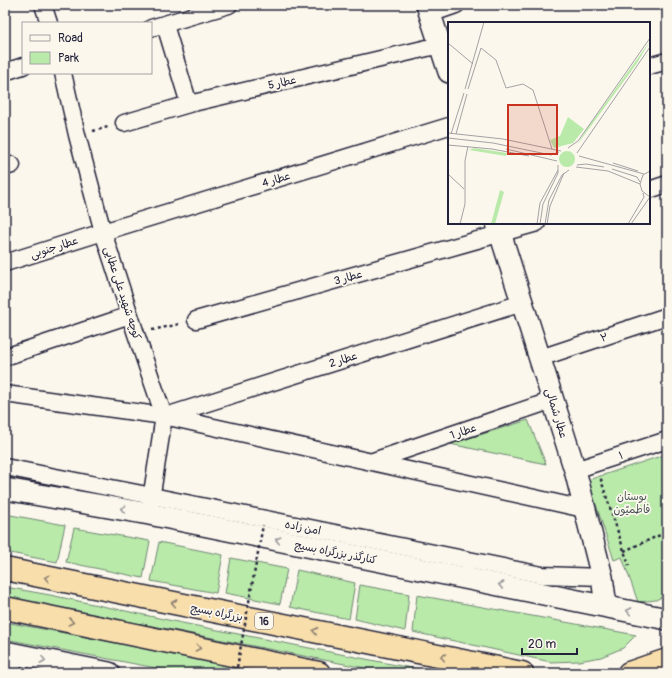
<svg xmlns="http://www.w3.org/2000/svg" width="672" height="678" font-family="Pangolin,'Playpen Sans Arabic',sans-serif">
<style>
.green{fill:#b9eaaa;stroke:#6e8672}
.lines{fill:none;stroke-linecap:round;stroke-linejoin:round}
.minor-casing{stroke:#22223b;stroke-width:19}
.tertiary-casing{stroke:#22223b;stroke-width:24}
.trunk-casing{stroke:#22223b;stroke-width:25}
.path{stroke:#22223b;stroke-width:2.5;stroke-dasharray:3 3;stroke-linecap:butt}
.minor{stroke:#fbf7ec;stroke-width:16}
.tertiary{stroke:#fbf7ec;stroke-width:21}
.trunk{stroke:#f8deab;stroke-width:22}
.path-bridge{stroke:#22223b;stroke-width:2.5;stroke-dasharray:3 3;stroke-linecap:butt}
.oneway{stroke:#99979c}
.oneway2{stroke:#8d8073}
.labels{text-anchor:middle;stroke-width:3.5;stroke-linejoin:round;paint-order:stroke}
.shield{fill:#fbf7ec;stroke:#636270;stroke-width:1}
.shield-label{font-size:10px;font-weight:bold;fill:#22223b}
.street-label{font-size:11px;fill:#22223b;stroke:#fbf7ec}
.park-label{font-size:11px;fill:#485457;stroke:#fbf7ec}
.inset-road{fill:none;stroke:#a4a2a5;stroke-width:1}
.view{fill:#c8321e;fill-opacity:0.15;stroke:#c8321e;stroke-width:2}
.inset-edge{fill:none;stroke:#22223b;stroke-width:2}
</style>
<rect width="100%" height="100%" fill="#fbf7ec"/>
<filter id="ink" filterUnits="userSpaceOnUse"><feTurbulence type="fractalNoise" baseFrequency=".025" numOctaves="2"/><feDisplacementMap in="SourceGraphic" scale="8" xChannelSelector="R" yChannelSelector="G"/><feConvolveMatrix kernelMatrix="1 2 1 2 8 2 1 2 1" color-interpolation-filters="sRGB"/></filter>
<g filter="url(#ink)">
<path class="green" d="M528,420l18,44 -96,-20z
M667,454v140l-11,6 -18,2 -16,-45 -8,3 -26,-80z
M5,514l60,11 -8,37 -52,-10z
M74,528l76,13 -7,37 -77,-16z
M159,542l64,13 -7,38 -65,-12z
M231,558l56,11 -7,35 -55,-11z
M297,570l58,13 -6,36 -59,-12z
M360,585l49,9 -4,37 -50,-12z
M5,587l45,8 137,29 250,49h-47l-385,-76z
M417,595l219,40 -13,13 -22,9 -22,4 -28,1 -138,-30z
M5,622l274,51h-97l-177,-34z"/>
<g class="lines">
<g class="minor-casing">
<path id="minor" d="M43,5l6,18
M430,14l26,-9
M165,25l24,79
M151,28l78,-23
M649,66l18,-5
M5,72l18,-6
M63,73l14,62 26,97 33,102 28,82 -14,90
M124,123l65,-19 251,-59
M5,167l7,-2
M649,190l18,-6
M5,263l98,-31 346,-106
M196,320l341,-97
M5,357l125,-42
M540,358l127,-42
M5,394l159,22 420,93
M166,416l356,-113
M373,461l180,-61
M5,467l147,29 390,79 60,2
M575,470l92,-30
M9,673l9,-18"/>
</g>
<g class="tertiary-casing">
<path id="tertiary" d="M427,5l22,67
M497,223l78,247 27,107 4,29
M5,489l144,25 518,105
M5,652l104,21"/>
</g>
<g class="trunk-casing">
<path id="trunk" d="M5,569l517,104
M5,608l314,65
M629,673l38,-13"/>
</g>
<path class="path" d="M662,5l5,4
M93,131l15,-4
M152,330l28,-6
M602,479l-1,1 28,86
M624,551l43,-19"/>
<use href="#minor" class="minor"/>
<use href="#tertiary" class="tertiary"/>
<use href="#trunk" class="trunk"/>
<path class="path-bridge" d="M236,673l27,-148"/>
</g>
<defs><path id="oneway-chevron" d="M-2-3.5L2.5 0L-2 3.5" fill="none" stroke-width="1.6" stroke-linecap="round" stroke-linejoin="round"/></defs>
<g class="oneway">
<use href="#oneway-chevron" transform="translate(123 509) rotate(-170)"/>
<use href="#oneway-chevron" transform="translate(278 540) rotate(-168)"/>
<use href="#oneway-chevron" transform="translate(501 585) rotate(-169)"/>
<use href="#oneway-chevron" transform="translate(629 611) rotate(-169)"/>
<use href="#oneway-chevron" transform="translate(43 660) rotate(11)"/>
</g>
<g class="oneway2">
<use href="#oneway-chevron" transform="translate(47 578) rotate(-169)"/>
<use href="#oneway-chevron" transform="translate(174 603) rotate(-169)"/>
<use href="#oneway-chevron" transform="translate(71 622) rotate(12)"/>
<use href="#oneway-chevron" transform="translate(315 631) rotate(-169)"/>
<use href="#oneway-chevron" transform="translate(198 648) rotate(12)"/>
<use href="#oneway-chevron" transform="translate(443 657) rotate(-169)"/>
</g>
</g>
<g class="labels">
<rect class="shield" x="255" y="613" width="18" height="16" rx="3"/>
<g class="shield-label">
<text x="264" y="625">16</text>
</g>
<g class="street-label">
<text transform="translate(282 82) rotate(-13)" y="4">عطار 5</text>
<text transform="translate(276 179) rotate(-17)" y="4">عطار 4</text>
<text transform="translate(54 247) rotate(-18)" y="4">عطار جنوبی</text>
<text transform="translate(348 277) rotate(-16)" y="4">عطار 3</text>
<text transform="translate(123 293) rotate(72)" y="4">کوچه شهید علی عطایی</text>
<text transform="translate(604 337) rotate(-18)" y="4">۲</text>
<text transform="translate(343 359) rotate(-18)" y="4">عطار 2</text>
<text transform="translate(557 413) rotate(73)" y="4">عطار شمالی</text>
<text transform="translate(463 431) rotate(-19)" y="4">عطار 1</text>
<text transform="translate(621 455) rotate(-18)" y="4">۱</text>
<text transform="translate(303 527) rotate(11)" y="4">امن زاده</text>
<text transform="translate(336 552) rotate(11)" y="4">کنارگذر بزرگراه بسیج</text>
<text transform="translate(217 612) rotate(11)" y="4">بزرگراه بسیج</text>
</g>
<g class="park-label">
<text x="632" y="500">بوستان<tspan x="632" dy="13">فاطمیّون</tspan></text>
</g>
</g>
<g transform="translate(448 22)">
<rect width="202" height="202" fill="#fbf7ec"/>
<path d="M202,19l-13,22 -60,82 9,-15zM120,95l16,12 -11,14 -19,5 -4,-8 10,-4zM26,126l33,5 -1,3 -37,-6zM111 137a8 8 0 1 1 16 0a8 8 0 1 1-16 0ZM52,168l4,2 -9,32h-4z" fill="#b9eaaa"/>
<path class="inset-road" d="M0,21l25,21M17,67l19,-67M20,67l13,-41 15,12 10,28 17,-4 10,6 19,59M0,111l55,6 58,12M3,112l13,-41M8,112l11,-40M0,116l45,5 58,12 8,-3M0,123l44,4 37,7M120,126l10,-7 72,-103M58,127l51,12M129,131l73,-106M131,134l65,18M165,141l25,8M129,143l9,-1 18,3M128,145l32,4 32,13M164,147l25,8 3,5M202,149l-7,4 -3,9 2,7 8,6M0,152l16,15M12,202l5,-20v-43l3,-15M89,202l3,-21 18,-33M92,202l3,-20 15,-31v-8M97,202l4,-24 13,-25 7,-5M99,202l3,-18 14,-33M180,202l16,-27 -1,-4M183,202l19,-27"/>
<path class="view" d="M60,83h49v49h-49z"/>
<rect width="202" height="202" class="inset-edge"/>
</g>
<rect width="672" height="678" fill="none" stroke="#fbf7ec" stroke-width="20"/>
<rect x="10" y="10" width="652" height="658" fill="none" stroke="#22223b" stroke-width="1.5" filter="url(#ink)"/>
<rect x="22" y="22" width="130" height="52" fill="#fbf7ec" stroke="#a4a2a5"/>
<rect x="30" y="35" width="20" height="6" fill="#fbf7ec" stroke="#a4a2a5"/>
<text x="58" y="42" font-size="12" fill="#22223b">Road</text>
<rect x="30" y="52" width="20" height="12" fill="#b9eaaa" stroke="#a4a2a5"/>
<text x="58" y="62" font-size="12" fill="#22223b">Park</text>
<path d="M522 648v6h55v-6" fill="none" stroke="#22223b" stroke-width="2"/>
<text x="528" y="648" font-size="12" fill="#22223b" stroke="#fbf7ec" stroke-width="3" paint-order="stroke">20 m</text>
</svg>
